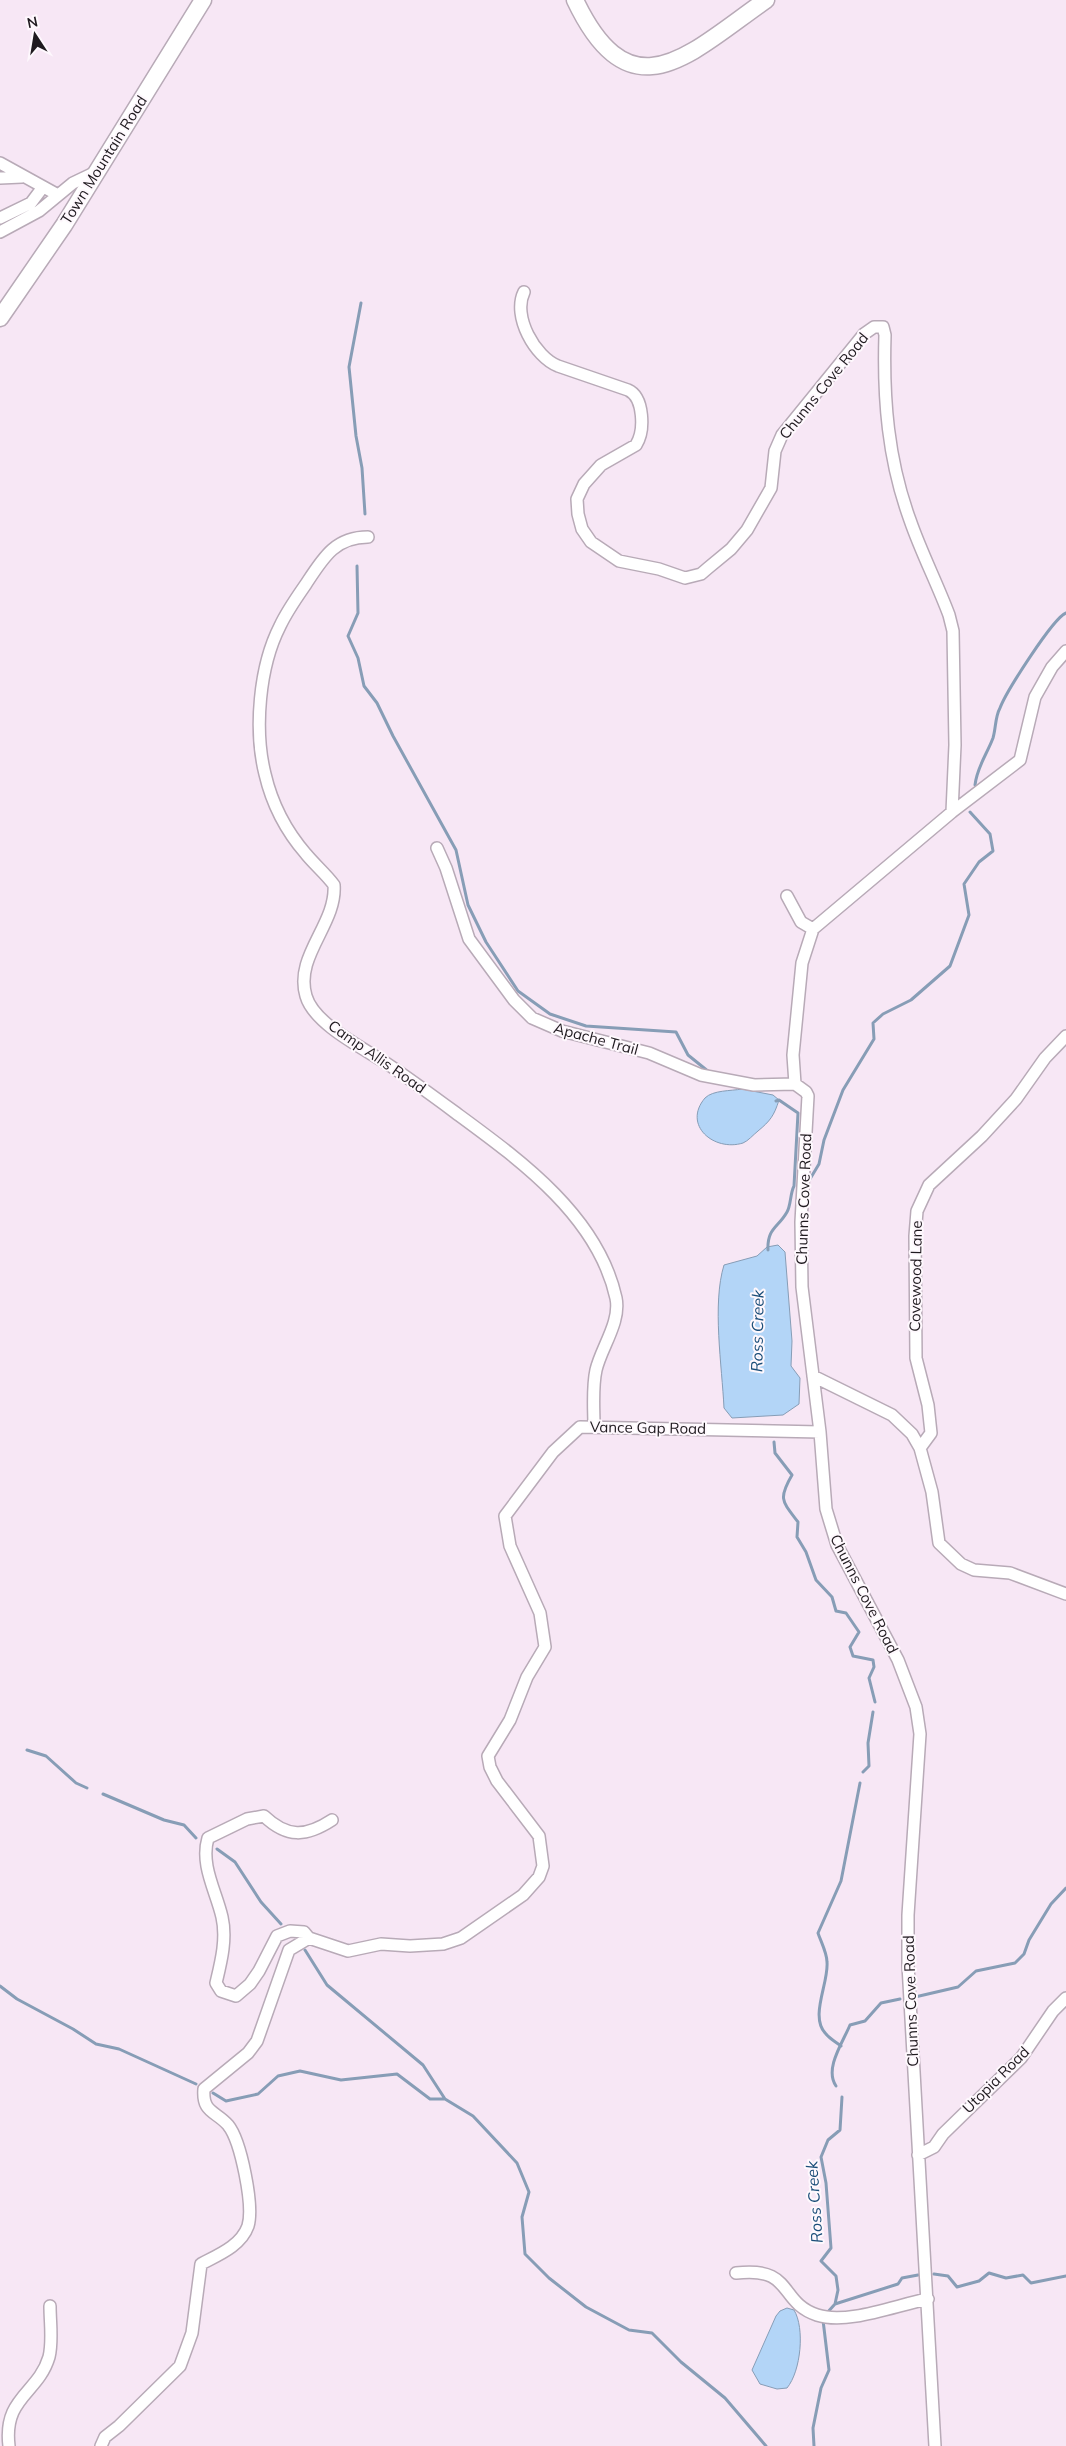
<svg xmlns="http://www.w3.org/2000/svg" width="1066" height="2446" font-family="Mulish,sans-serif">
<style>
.water{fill:#b3d5f7;stroke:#879db6}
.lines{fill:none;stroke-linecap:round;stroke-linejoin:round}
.stream{stroke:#879db6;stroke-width:3}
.minor-casing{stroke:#b8aab7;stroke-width:14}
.secondary-casing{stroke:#b8aab7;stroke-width:19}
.minor{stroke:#fff;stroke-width:11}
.secondary{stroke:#fff;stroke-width:16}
.labels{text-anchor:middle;stroke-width:4;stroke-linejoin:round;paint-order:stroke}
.street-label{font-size:15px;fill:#1f1a1f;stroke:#fef8fd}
.water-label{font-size:16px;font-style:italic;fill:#1b4e79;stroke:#fef8fd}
</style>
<rect width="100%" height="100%" fill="#f7e7f5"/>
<path class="water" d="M742,1089l31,6 6,5c-5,16 -9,21 -21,31 -5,4 -10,10 -15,12 -29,9 -61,-18 -38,-45 8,-8 26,-7 37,-9z
M778,1245l7,7 7,89 -1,25 9,12 -1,26 -16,11 -51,3 -8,-10c-2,-42 -12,-104 0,-143l33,-9 10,-9z
M787,2308l7,2c11,18 7,61 -7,78l-10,1 -17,-5 -8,-14 24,-54 4,-5z"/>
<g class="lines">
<path class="stream" d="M361,303l-12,64 7,69 6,32 3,46
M357,566l1,47 -10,23 10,22 6,28 13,17 16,33 63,114 12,55 18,37 32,49 32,23 36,12 90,6 12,23 21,17
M975,785c2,-18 12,-31 18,-47 3,-10 2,-21 7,-30 6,-16 53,-90 66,-95
M810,1179l9,-15 5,-24 19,-50 31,-51 -1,-16 10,-9 28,-14 39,-34 19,-51 -5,-31 15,-22 14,-11 -3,-17 -20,-22
M768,1250c-1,-22 10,-22 19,-38 4,-7 3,-18 7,-26l4,-73 -19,-13 -3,1
M774,1442l1,11 17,22c-14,24 -10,26 6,47l-1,15 9,15 10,28 16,17 4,14 10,2 13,19 -9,15 3,9 20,4 1,7 -5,11 6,24
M27,1750l19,6 30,27 11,5
M863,1772l6,-6 -1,-23 5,-31
M103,1794l61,26 20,5 12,13
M217,1849l18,13 26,40 20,22
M305,1950l22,35 96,80 22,34 28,17 44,47 12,29 -7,25 3,37 24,24 37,29 43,23 23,3 29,29 44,36 41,48
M0,1986l17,13 56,30 23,15 23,5 77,35
M915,1997l43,-10 18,-16 39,-8 9,-9 5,-14 22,-36 15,-16
M841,2046c-5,-4 -11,-7 -15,-12 -17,-17 3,-51 1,-72 0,-9 -6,-20 -9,-29l23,-52 19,-98
M836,2086c-12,-17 7,-44 14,-61l15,-4 16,-18 19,-4
M213,2093l13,8 32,-7 20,-18 22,-5 41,9 56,-6 33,25h15
M934,2274l14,2 9,11 22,-6 10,-8 17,5 17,-3 8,8 35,-7
M835,2304l63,-20 4,-6 16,-3
M826,2314l9,-10 3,-14 -2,-14 -15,-15 10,-13 -5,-65 -5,-26 7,-17 12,-10 2,-33
M814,2446l-1,-18 8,-40 8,-18 -6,-50"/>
<g class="minor-casing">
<path id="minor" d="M0,163l58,32
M0,178l22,-1
M0,218l31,-15 12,-16
M0,232l39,-21 34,-28 23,-11
M524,292c-12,24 11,65 34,74l70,24c16,7 17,41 8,55l-35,20 -17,19 -7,15 1,15 4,15 9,13 28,19 40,8 26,9 16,-4 7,-6 23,-19 16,-19 24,-42 4,-37 7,-16 82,-101 10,-7h9l2,8c-2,64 3,125 25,185 11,32 27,63 39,95l4,16 2,114 -3,67
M368,537c-33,0 -45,21 -62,47 -9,13 -19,27 -26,42 -21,41 -26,104 -15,148 7,30 21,57 41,80 9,11 20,20 28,31 3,39 -40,71 -28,111 8,28 57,52 80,67 24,16 47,33 70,50 64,47 142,103 160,185 5,24 -15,50 -20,72 -4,18 -2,39 -2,57
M437,848l9,20 23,71 45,61 18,18 30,13 87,22 52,22 53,10 41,-1
M787,896l14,26 12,7
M813,1376l79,39 20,19 8,14 12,44 7,51 22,21 13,6 36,3 56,21
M920,1448l11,-15 -3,-28 -12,-47 -1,-122 2,-25 12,-26 53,-49 34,-37 29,-41 21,-22
M309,1938l-5,-6 -14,-1 -13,5 -18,35 -9,13 -14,12 -15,-5 -5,-8c5,-21 11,-44 6,-66 -6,-26 -22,-52 -14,-79l39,-19 17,-3c23,22 42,21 68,4
M918,2155l16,-8 9,-13 78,-76 32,-47 13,-13
M736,2273c58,-7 42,29 81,42 31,10 79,-10 111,-16
M9,2446c-6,-49 29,-52 40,-89 4,-16 1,-34 1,-51
M101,2446l4,-9 14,-11 61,-60 12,-33 9,-69c17,-9 40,-18 47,-38 6,-20 -7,-85 -20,-101 -12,-14 -26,-12 -24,-36l44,-36 9,-12 32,-91 20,-12 39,13 33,-7 29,2 33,-2 18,-6 62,-43 16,-18 4,-11 -4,-30 -42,-55 -7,-14 -2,-11 22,-36 17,-43 18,-30 -5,-34 -30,-67 -5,-30 48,-64 27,-25 240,5
M935,2446l-27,-481v-50l12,-181 -4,-27 -18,-47 -61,-115 -11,-36 -6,-77 -18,-145 -1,-65 7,-126 -2,-4 -11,-8 -2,-29 9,-92 11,-34 139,-117 68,-52 15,-63 17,-30 14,-16"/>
</g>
<g class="secondary-casing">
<path id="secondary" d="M575,0c56,118 115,53 191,0
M0,318l64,-93 139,-225"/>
</g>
<use href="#minor" class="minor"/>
<use href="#secondary" class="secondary"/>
</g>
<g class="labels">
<g class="street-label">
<text transform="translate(104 160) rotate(-58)" y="5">Town Mountain Road</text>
<text transform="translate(824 386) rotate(-51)" y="5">Chunns Cove Road</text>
<text transform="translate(596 1039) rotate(15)" y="5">Apache Trail</text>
<text transform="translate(377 1057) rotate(35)" y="5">Camp Allis Road</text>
<text transform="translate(804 1199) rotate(-88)" y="5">Chunns Cove Road</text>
<text transform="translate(916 1276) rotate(-89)" y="5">Covewood Lane</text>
<text transform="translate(648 1428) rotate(1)" y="5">Vance Gap Road</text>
<text transform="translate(864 1594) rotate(63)" y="5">Chunns Cove Road</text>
<text transform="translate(911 2001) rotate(-92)" y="5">Chunns Cove Road</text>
<text transform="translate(996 2080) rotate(-45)" y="5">Utopia Road</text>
</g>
<g class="water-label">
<text transform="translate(757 1331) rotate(-89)" y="6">Ross Creek</text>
<text transform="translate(814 2202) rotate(-94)" y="6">Ross Creek</text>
</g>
</g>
<g transform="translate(35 35) rotate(348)" stroke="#fef8fd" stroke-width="4" paint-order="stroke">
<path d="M0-4L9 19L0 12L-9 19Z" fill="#1f1a1f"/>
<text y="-8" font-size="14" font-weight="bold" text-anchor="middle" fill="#1f1a1f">N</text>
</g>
</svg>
